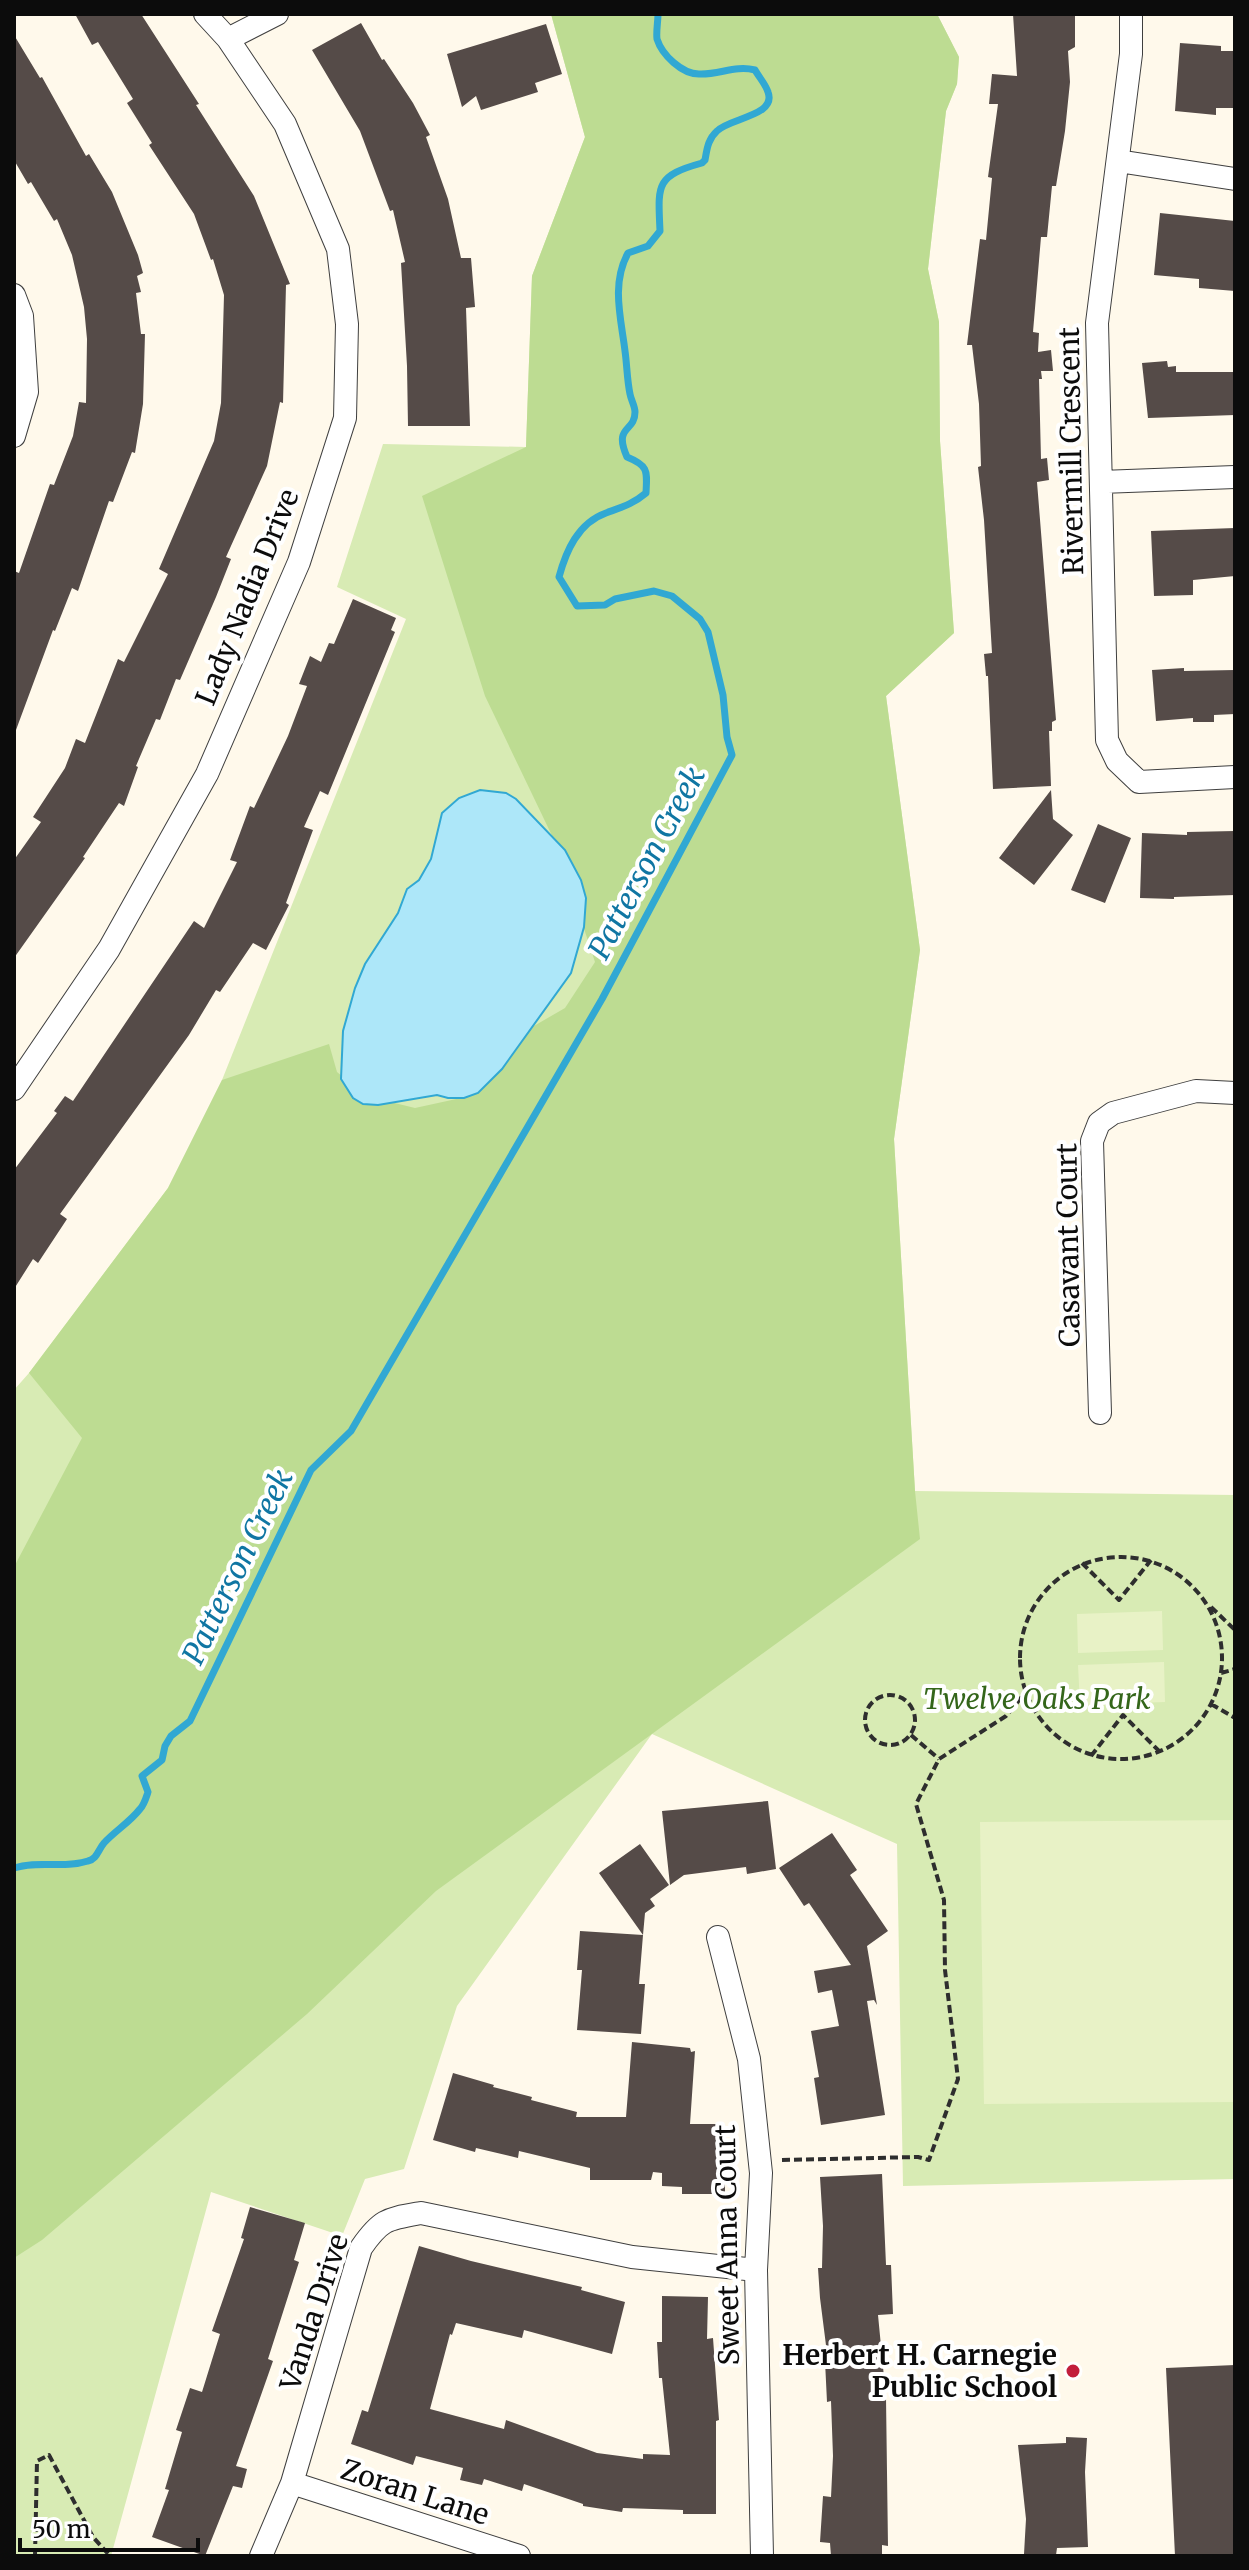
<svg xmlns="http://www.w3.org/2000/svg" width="1249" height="2570" font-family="Merriweather,serif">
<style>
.green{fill:#d8ebb4}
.forest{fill:#bddc92}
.pitch{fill:#e8f2c6}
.water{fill:#ade7f9;stroke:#31a8d3;stroke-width:2}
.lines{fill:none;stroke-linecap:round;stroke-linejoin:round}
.stream{stroke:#31a8d3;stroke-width:7}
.building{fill:#554b48}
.street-casing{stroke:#3f3f3f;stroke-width:24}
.path{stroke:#2e2e2e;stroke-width:4;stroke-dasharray:8 4;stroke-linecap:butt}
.street{stroke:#fff;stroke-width:22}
.poi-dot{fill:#c21e3c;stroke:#fff;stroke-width:3}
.labels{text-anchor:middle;stroke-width:8;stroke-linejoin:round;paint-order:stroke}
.street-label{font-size:28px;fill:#0c0c0c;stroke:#fff}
.park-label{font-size:28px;font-style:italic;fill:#34661a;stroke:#fff}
.poi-label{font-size:28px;font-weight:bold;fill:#0c0c0c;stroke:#fff;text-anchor:end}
.water-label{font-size:30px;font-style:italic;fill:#1076a3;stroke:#fff}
</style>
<rect width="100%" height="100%" fill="#fff9eb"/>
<path class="green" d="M551,14h386l22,43 -2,27 -11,27 -18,158 11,53 1,119 14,192 -68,63 34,254 -26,189 21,352 320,4v684l-332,7 -6,-342 -245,-110 -195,272 -53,163 -39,10 -23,57 -131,-44 -100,364h-97v-1166l15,-17 139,-185 54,-108 184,-461 -69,-32 46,-143 143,3 6,-171 53,-139z"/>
<path class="forest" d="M551,14h386l22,43 -2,27 -11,27 -18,158 11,53 1,119 14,192 -68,63 34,254 -26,189 21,352 5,48 -484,352 -129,123 -265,226 -28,18v-691l68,-129 -53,-65 139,-185 54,-108 107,-36 8,28 29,24 49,12 55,-12 21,-22 3,-25 71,-41 30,-46 -39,-118 -71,-148 -63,-200 104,-49 6,-171 53,-139z"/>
<path class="pitch" d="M1162,1611l1,39 -85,3 -1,-39z
M1164,1662l1,40 -85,3 -2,-40z
M1235,1820v282l-251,2 -4,-282z"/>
<path class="water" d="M480,790l26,3 10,6 49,51 16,30 5,18 -2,29 -13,46 -69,96 -24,24 -14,5h-16l-11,-3 -59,10 -15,-1 -10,-6 -12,-19 2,-48 12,-43 10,-24 33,-51 9,-24 12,-9 12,-21 11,-46 17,-15z"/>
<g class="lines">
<path class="stream" d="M14,1868c24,-8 49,1 74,-7 9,-2 10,-11 16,-18 11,-12 26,-21 36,-34 4,-4 6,-11 8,-17l-6,-16 20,-16 3,-14 6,-10 19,-15 121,-251 40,-39 251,-432 130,-244 -5,-18 -4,-42 -15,-63 -8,-13 -28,-23 -18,-5 -39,8 -10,6 -28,1 -18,-29c7,-26 19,-54 47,-64 16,-6 27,-9 40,-20 1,-22 3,-27 -19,-36 -14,-32 8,-24 8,-45 0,-6 -4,-12 -5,-18 -3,-14 -3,-29 -5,-43 -4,-33 -14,-67 3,-98l20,-7 12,-15c-2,-46 -5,-55 42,-68l3,-3c2,-11 3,-21 12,-29 12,-13 60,-15 51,-39 -2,-7 -9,-15 -13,-22 -20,-5 -36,5 -56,4 -17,0 -37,-19 -42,-35 -1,-7 1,-18 1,-25"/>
</g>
<path class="building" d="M75,14h66l58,90 -3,1 58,91 36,88 -4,1 -3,118 -3,-1 -13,64 -41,91 5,2 -15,38 -36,83 -4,-1 -16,41 -4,-1 -20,47 2,1 -14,39 -5,-3 -36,54 2,1 -71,100v-98l27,-38 -8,-5 32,-49 11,-29 9,4 33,-84 6,3 44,-88 -9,-5 55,-128 7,-38 3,-108 -11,-36 -2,1 -17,-46 -45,-69 3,-2 -25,-40 6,-4 -35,-57 -6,3z
M1013,14h62v33l-7,4 2,31 -5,49 -9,55h-4l-5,51h-6l-8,95 6,1 -1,19 13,-2 2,21h-12l1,8h-3l2,80 6,-1 2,22 -12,2 19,238 -4,2v9h-3l2,55 -58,3 -5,-113h-2l-2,-22 8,-1 -8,-133 -6,-53 3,-1 -2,-62 -7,-59h-5l13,-106 6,1 6,-62 -4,-1 10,-73h-9l3,-30 25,2z
M361,23l21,37 2,-1 29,44 17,32 -4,2 22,62 13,59h10l4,49 -9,1 4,118h-62l-1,-60 -6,-103 4,-1 -12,-52 -3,1 -30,-80 -48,-81z
M546,24l16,50 -27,9 3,9 -57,18 -5,-14 -14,11 -15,-53z
M14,35l26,43 2,-1 44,79 3,-2 23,38 26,63 5,18 -6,3 4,16 -5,1 5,41h4l-2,70 -8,49 -3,-1 -19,50 -4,-1 -31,90 -6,-3 -17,43 -2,-1 -37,100 -2,-159 5,2 31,-89 4,1 19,-49 6,-34 7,1 1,-64 -3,-32 -12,-52 -15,-36 -3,2 -23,-39 -3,2 -14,-24z
M1180,43l41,3v5h14v57h-19v7l-41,-4z
M1160,213l75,8v70l-36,-3v-9l-45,-4z
M1167,361l1,6 8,-1v6h59v43l-87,3 -6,-55z
M1235,528v48l-42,4v15l-39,1 -3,-65z
M353,599l43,19 -5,12 4,2 -67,163 -8,-4 -16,36 9,3 -27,73 3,2 -23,45 -13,-7 -33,49 -4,-2 -27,45 -129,179 7,5 -29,44 -5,-4 -19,30v-119l43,-57 -3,-2 11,-15 8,5 121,-180 10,7 33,-66 -7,-2 20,-54 4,2 34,-72 19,-50 -8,-2 11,-28 11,6 8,-19 5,1z
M1184,668v3l51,-1v44l-21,1v7h-21v-4l-37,3 -4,-51z
M1051,790l2,29 20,16 -39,50 -35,-27z
M1098,824l33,14 -26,65 -34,-13z
M1235,831v64l-61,2v2l-34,-1 2,-65 45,2v-3z
M768,1801l8,68 -29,5 -1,-7 -62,8 -14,10 -8,-74z
M832,1833l25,37 -7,5 38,56 -21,15 10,59 -3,-5 -7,1 18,114 -64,10 -7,-47 5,-1 -8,-46 28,-5 -7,-36 -14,3 -4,-22 37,-6 -42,-62 -5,3 -25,-38z
M640,1844l29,41 -19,14 5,7 -10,7 -2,22 -44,-62z
M580,1931l63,4 -4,49h6l-4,50 -64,-4 5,-60h-5z
M632,2042l58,6 1,4 4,-1 -5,73h35v70h-43v-7l-20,-1v-13l-9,-1 -2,8h-61v-12l-71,-17 -1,7 -42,-10 -1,4 -42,-12 20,-67 41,12 -1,2 39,10 -1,3 46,12 -1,5h50z
M882,2174l4,91h5l2,49 -15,1 8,83 2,148 -6,-1v11h-51l-1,-13 -10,-1 3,-46 8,1 2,-41 -2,-55 -4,1 -2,-41h3l-8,-63 -2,-30h4l1,-42 -3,-49z
M250,2207l55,16 -11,37 5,2 -31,97 5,2 -37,105 11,3 -5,19 -9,-2 -28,70 -53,-19 17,-47 -4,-1 17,-57 -6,-2 14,-42 12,4 18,-58 -8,-3 32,-92 -3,-1z
M419,2246l52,15 111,26 -1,3 44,12 -13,52 -88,-24 -2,8 -66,-15 -4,12 -2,-1 -20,75 74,20 2,-9 91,33 46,6v-5l27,1 -8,-77h-3l-2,-36h5v-46l46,1 -1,42 6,-1 6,82 -3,1v93h-33v-4l-60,-2 -1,4 -39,-6v-2l-59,-20 -2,7 -38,-12 -2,6 -22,-5 3,-12 -47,-12 -3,9 -62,-21 11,-34 6,2z
M1235,2365v191h-60l-9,-188z
M1066,2437l21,1 -2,34 3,75 -31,1 -1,7 -32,-1 2,-35 -8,-74 48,-2z"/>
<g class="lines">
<g class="street-casing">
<path id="street" d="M1131,14v40l-34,269 10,417 10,21 22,21 96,-5
M228,39l49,-25
M1118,161l117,18
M14,295l8,21 5,76 -13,44
M1101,482l134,-5
M14,1089l95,-140 98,-175 92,-212 46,-144 2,-94 -9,-75 -53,-125 -57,-85 -23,-25
M1100,1413l-8,-272 7,-18 14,-10 83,-22 39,2
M718,1937l31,122 12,114 -5,97 6,286
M292,2483l227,73
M261,2556l31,-73 69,-235c20,-29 26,-29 60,-35l211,44 124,13"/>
</g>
<path class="path" d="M1020 1658a101 101 0 1 1 202 0a101 101 0 1 1-202 0Z
M1082,1563l37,37 32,-40
M1211,1607l24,23
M1221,1673l14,-4
M865 1720a25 25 0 1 1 50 0a25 25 0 1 1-50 0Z
M1211,1704l24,14
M911,1735l28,24
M1091,1756l32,-41 37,37
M782,2160l136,-3 11,3 29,-81 -13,-109 -1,-70 -28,-96 23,-45 67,-43 19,-23
M35,2556l2,-95 12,-6 44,82 17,19"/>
<use href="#street" class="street"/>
</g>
<circle class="poi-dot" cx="1073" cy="2371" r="8"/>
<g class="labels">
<g class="street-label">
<text transform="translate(1071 451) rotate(-91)" y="10">Rivermill Crescent</text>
<text transform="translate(247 597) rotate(-68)" y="10">Lady Nadia Drive</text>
<text transform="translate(1068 1245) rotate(-91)" y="10">Casavant Court</text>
<text transform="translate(727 2245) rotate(-91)" y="10">Sweet Anna Court</text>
<text transform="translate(314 2312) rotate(-72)" y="10">Vanda Drive</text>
<text transform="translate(415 2492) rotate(18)" y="10">Zoran Lane</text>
</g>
<g class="park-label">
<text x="1037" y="1709">Twelve Oaks Park</text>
</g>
<g class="poi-label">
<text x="1057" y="2365">Herbert H. Carnegie<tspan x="1057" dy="32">Public School</tspan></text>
</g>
<g class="water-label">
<text transform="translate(647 863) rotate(-62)" y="10">Patterson Creek</text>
<text transform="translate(238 1567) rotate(-64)" y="10">Patterson Creek</text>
</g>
</g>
<rect width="1249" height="2570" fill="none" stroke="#0c0c0c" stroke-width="32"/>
<path d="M20 2538v12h178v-12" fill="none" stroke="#0c0c0c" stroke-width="4"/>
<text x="32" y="2538" font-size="24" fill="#0c0c0c" stroke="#ffffff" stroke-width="6" paint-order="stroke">50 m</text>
</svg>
